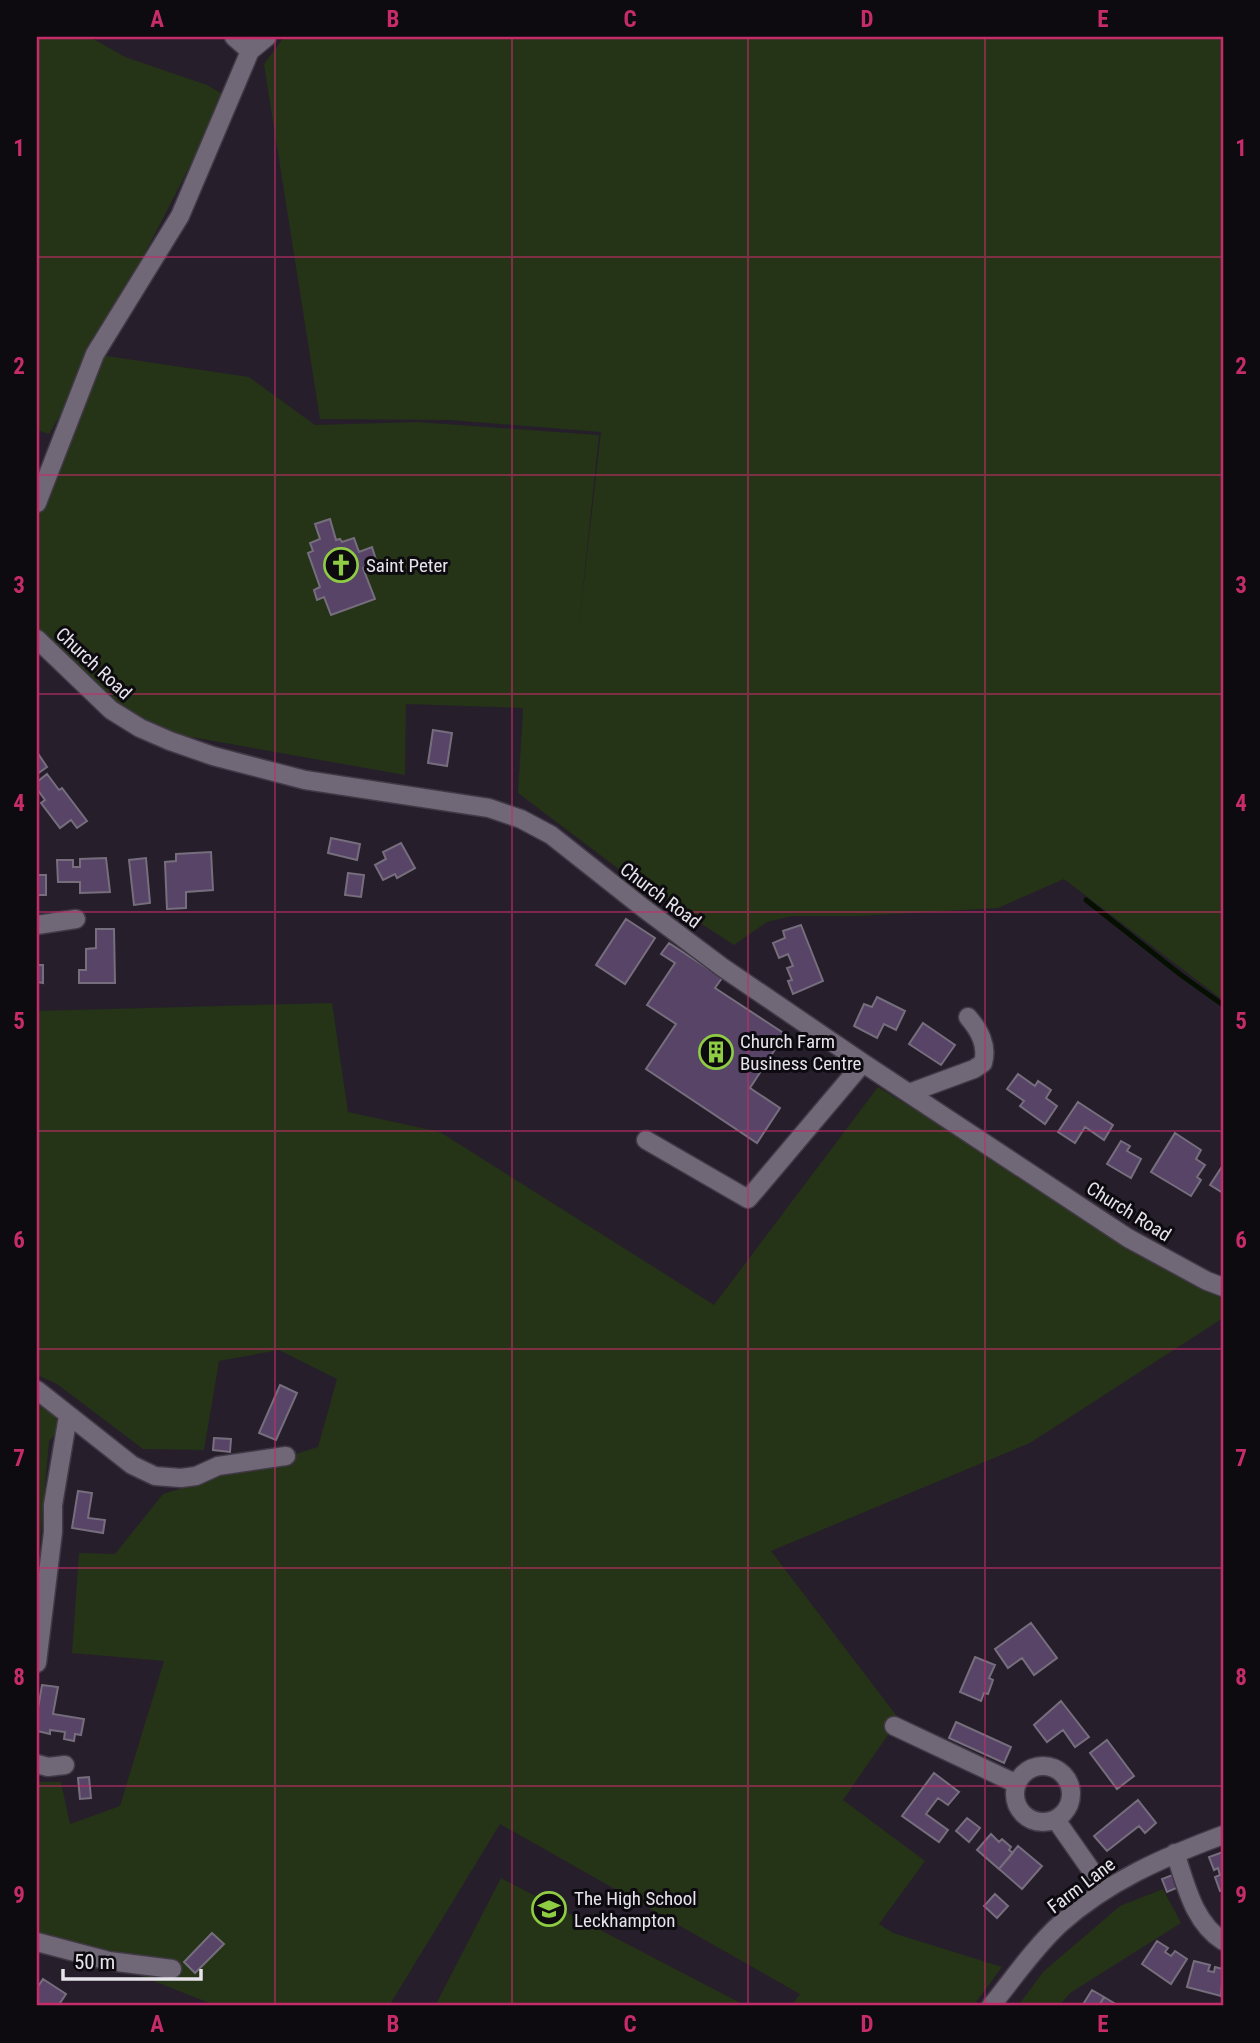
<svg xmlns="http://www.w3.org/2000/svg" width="1260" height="2043" font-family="'Roboto Condensed',sans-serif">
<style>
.green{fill:#253317}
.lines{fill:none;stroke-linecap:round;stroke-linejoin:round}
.stream{stroke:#051000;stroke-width:5}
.building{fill:#574467;stroke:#766e7d;stroke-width:2}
.minor-casing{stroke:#413a46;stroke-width:21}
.minor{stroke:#706777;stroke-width:18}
.grid{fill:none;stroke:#c62c69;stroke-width:2;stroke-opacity:0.55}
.labels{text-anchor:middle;stroke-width:6;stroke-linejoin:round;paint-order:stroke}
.poi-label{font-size:19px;fill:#e7e3eb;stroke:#0d0a10;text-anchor:start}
.street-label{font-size:19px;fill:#e7e3eb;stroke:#0d0a10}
.neatline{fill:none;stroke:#c62c69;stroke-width:2.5}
.grid-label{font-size:23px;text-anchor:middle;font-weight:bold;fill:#c62c69}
</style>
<rect width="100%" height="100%" fill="#261f2b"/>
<path class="green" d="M37,37h53l35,20 82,28 19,11 -133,258 156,23 66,48 102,-3 182,13 -20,190 22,-193 -151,-12 -130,-1 -56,-355 20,-27h939v963l-159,-121 -66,29 -139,8h-67l-25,6 -33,23 -106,-69 -110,-83 5,-85 -117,-4 -1,71 -265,-47 -103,-89v-151l28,-81 -16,27 -12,-4z
M332,1003l16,109 92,20 274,173 164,-218 345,212v19l-193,125 -259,108 128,168 -56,81 82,61 -46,63 14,9 109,34 -29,39h-182l9,-12 -300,-170 -111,182h-172l-180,-71v-153h24l9,42 50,-18 44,-145 -92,-8 7,-100 36,1 48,-60 155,-47 19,-68 -58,-29 -60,11 -15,89 -61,-1 -86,-65 -20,-9v-364z
M37,1397l12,9 12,22 -12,13 -12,137z
M501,1878l245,128h-311z
M1163,1889l18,34 -111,70 -11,13h-41l25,-34 77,-66z"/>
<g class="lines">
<path class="stream" d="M1086,900l95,75 42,30"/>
</g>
<path class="building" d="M330,519l6,21 4,-1 2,3 12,-4 5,14 13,-5 5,16 -14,5 12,31 -44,16 -7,-18 -7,3 -3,-10 6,-3 -12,-34 5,-2 -3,-8 10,-4 -5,-15z
M433,730l19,3 -5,33 -19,-3z
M37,752l10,15 -10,7z
M47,774l12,16 3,-2 25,33 -10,7 -6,-8 -11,8 -19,-25 4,-3 -8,-11v-7z
M331,838l29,6 -3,16 -29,-7z
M401,843l14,25 -18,10 -2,-4 -12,6 -8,-15 11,-6 -3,-7z
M211,852l2,38 -27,2v16l-19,1 -2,-47 11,-1v-7z
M106,858l4,34 -30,1v-11h-22l-1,-22h16v7h7v-8z
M146,858l4,45 -16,2 -5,-45z
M348,873l16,2 -3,22 -16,-2z
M37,875h9v20h-9z
M626,919l29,19 -30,46 -29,-19z
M801,925l22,56 -30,13 -5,-13 4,-1 -5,-12 6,-2 -5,-12 -9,4 -6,-15 12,-5 -2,-7z
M96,929h18l1,54h-36v-13h7v-21l10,-1z
M669,943l53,35 -7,10 70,46 -35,54 30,20 -23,35 -111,-74 30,-45 -29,-19 28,-42 -14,-9z
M37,965h6v18l-6,-1z
M877,997l28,14 -9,19 -12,-6 -7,14 -23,-12 10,-22 8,3z
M923,1023l32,22 -14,20 -32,-21z
M1018,1074l17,12 3,-5 13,9 -5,8 11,8 -12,18 -25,-18 4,-5 -17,-12z
M1078,1102l35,23 -9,15 -19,-13 -10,16 -17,-11z
M1175,1133l26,17 -5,9 9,6 -8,12 4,3 -10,16 -40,-24z
M1121,1141l9,5 -3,5 14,8 -10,19 -24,-14z
M1221,1168l2,2v23l-13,-8z
M280,1385l17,8 -21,47 -17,-7z
M214,1438l17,1 -1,13 -17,-2z
M78,1491l14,2 -4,25 17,2 -2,13 -31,-5z
M1031,1623l26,35 -23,17 -12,-17 -14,10 -13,-19z
M975,1657l20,8 -6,13 4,2 -5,14 -4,-1 -3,8 -21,-9z
M42,1685l16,2 -5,27 31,5 -3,16 -6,-1 -1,7 -10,-2 1,-7 -15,-2v4l-13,-3v-17z
M1061,1701l28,36 -14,10 -12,-17 -16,12 -13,-17z
M956,1722l55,25 -7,16 -55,-25z
M1107,1740l27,36 -17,13 -27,-36z
M934,1773l25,19 -11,13 -10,-7 -12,16 22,16 -9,12 -37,-26z
M89,1777l2,21 -11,1 -2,-21z
M1138,1800l18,23 -11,10 -6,-7 -32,25 -13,-15z
M967,1818l13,10 -11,14 -13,-11z
M991,1834l8,8 3,-3 9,8 -2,3 4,3 -14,16 -22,-19z
M1018,1846l24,20 -20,23 -23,-20z
M1223,1852v38l-3,1 -5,-14 5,-2 -2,-7 -4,2 -5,-13z
M1175,1874l4,13 -12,5 -5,-13z
M995,1894l13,12 -11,12 -13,-12z
M212,1933l12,11 -29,29 -11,-11z
M1157,1941l11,7 -3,4 6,4 4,-5 12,8 -16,25 -29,-20z
M1194,1961l16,4 -2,6 6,1 1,-5 8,2 -2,27 -34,-9z
M43,1979l23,15 -8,12 -21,-1v-17z
M1092,1990l12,7 -5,9h-17z
M1104,1997l13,8 -1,1h-17z"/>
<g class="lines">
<g class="minor-casing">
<path id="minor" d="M250,51l17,-14
M37,503l58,-149 85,-138 70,-165 -16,-14
M37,639l74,71 29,18 30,13 43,15 92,24 184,28 32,11 30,16 91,72 80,60 141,96 265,175 79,43 16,6
M37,925l39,-6
M909,1093l65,-24 9,-6c5,-18 -4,-33 -15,-46
M646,1140l102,59 115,-136
M37,1390l95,75 23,11 26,2 15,-2 22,-10 68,-10
M37,1663l16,-131v-27l15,-89
M894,1726l123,58
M37,1764l11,3 17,-2
M1015 1794a28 28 0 1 1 56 0a28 28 0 1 1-56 0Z
M1056,1820l49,70
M1175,1853c11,31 18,69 48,88
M37,1942l72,19 63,8
M991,2006c22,-27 43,-58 69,-82 48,-43 104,-67 163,-89"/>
</g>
<use href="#minor" class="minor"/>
</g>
<path class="grid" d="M275,37v1969M512,37v1969M748,37v1969M985,37v1969M37,257h1186M37,475h1186M37,694h1186M37,912h1186M37,1131h1186M37,1349h1186M37,1568h1186M37,1786h1186"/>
<defs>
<g id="church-ring" transform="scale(1.75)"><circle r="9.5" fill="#0d0a10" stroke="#8ecd43" stroke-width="1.5"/><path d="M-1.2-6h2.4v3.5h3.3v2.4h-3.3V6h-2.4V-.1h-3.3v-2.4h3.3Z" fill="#8ecd43"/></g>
<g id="building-ring" transform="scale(1.75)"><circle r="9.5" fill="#0d0a10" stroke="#8ecd43" stroke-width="1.5"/><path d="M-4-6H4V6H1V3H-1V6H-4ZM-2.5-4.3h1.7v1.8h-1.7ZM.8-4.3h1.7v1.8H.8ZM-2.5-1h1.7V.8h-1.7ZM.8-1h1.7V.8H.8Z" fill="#8ecd43"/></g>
<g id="school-ring" transform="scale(1.75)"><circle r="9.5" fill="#0d0a10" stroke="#8ecd43" stroke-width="1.5"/><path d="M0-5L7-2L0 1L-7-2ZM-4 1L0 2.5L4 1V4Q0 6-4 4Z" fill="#8ecd43"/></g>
</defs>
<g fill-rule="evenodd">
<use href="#church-ring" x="341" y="565"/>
<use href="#building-ring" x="716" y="1052"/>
<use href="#school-ring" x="549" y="1909"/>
</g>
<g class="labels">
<g class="poi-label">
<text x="366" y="572">Saint Peter</text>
<text x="740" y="1048">Church Farm<tspan x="740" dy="22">Business Centre</tspan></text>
<text x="574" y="1905">The High School<tspan x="574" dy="22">Leckhampton</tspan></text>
</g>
<g class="street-label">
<text transform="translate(94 663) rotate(43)" y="7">Church Road</text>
<text transform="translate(661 895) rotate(37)" y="7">Church Road</text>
<text transform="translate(1129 1211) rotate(32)" y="7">Church Road</text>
<text transform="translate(1081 1885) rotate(-37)" y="7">Farm Lane</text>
</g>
</g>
<rect width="1260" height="2043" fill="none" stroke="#0d0a10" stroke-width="77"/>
<path d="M63 1969v10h138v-10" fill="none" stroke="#e7e3eb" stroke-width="3.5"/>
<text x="74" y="1969" font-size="21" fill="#e7e3eb" stroke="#0d0a10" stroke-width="5" paint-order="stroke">50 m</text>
<rect x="38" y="38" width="1184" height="1966" class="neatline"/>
<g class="grid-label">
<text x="157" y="27">A</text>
<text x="393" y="27">B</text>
<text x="630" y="27">C</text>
<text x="867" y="27">D</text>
<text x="1103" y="27">E</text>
<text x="19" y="156">1</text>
<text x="1241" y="156">1</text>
<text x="19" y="374">2</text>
<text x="1241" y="374">2</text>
<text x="19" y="593">3</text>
<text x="1241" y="593">3</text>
<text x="19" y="811">4</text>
<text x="1241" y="811">4</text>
<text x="19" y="1029">5</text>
<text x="1241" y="1029">5</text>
<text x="19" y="1248">6</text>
<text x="1241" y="1248">6</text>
<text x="19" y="1466">7</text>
<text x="1241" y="1466">7</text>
<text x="19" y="1685">8</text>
<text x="1241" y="1685">8</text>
<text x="19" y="1903">9</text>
<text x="1241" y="1903">9</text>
<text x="157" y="2032">A</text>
<text x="393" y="2032">B</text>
<text x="630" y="2032">C</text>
<text x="867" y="2032">D</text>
<text x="1103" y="2032">E</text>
</g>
</svg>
